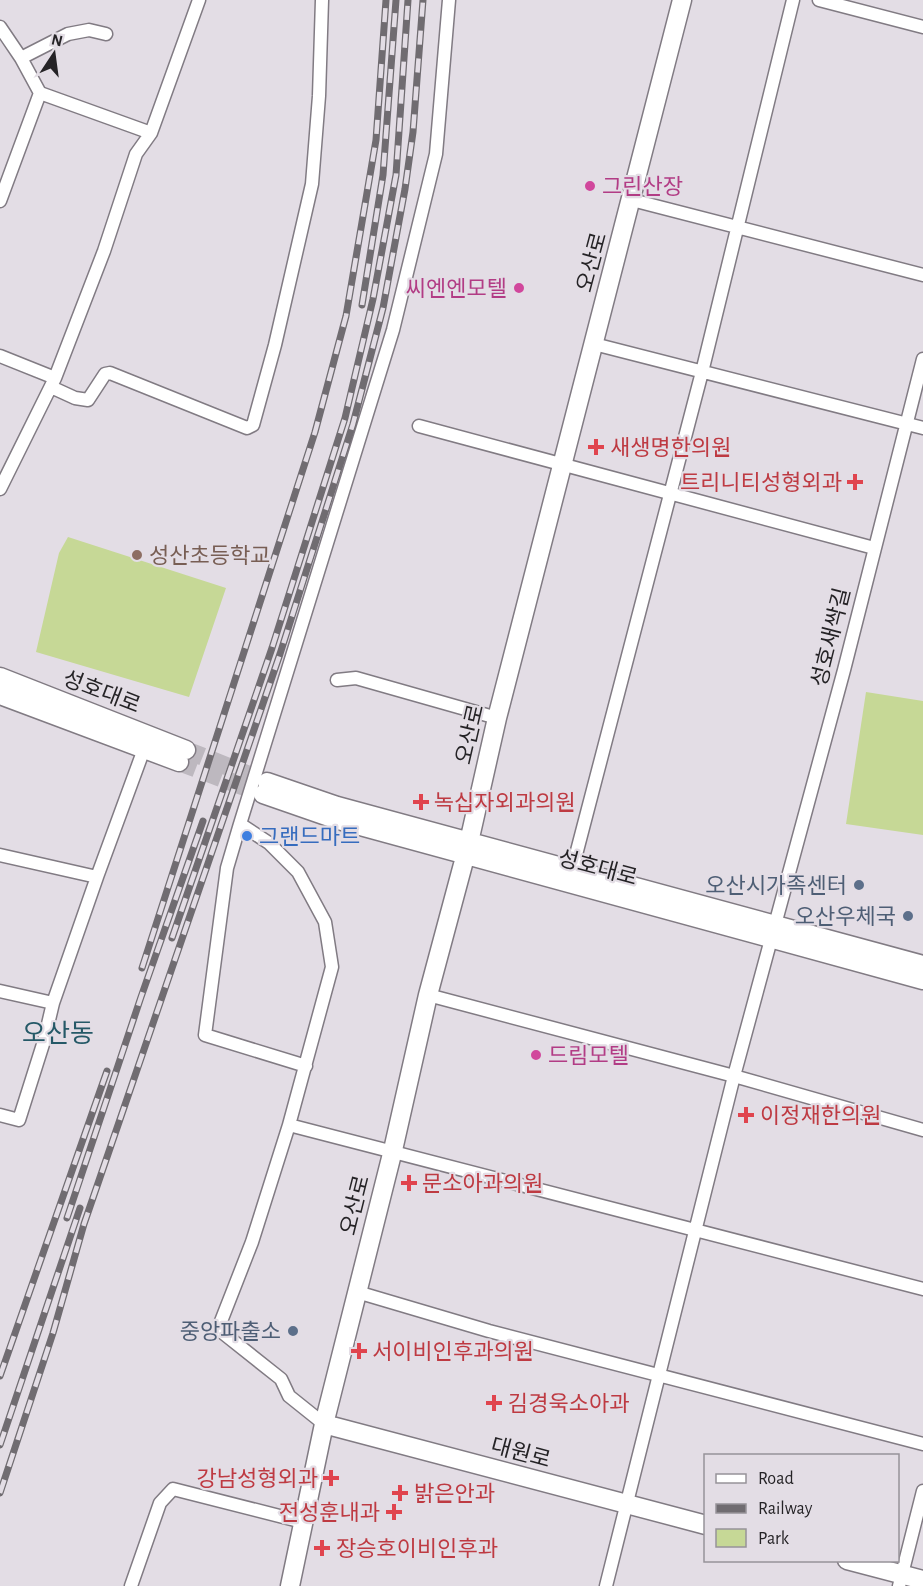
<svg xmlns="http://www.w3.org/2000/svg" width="923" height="1586" font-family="'Alegreya Sans','Noto Sans KR',sans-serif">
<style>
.green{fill:#c6d896}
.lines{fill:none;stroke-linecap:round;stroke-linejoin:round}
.secondary-tunnel{stroke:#bdb8bf;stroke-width:18;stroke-dasharray:18 9;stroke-linecap:butt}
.street-casing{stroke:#817b83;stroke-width:15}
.secondary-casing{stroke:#817b83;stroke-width:21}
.street{stroke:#fff;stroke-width:12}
.secondary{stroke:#fff;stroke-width:18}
.rail-casing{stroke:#706c71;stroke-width:7}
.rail{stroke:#e3dde5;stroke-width:4.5;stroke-dasharray:14;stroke-linecap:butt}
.hotel-dot{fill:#d1479c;stroke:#e3dde5;stroke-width:2}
.health-dot{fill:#e0444e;stroke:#e3dde5;stroke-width:2}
.education-dot{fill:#8d6e63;stroke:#e3dde5;stroke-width:2}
.shop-dot{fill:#3f7fe0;stroke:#e3dde5;stroke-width:2}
.service-dot{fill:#5c6f8a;stroke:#e3dde5;stroke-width:2}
.labels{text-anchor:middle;stroke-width:4.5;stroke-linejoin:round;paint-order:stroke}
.hotel-label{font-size:22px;fill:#b23c85;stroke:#e3dde5;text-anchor:start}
.street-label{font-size:22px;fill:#252326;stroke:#e3dde5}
.health-label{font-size:22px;fill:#be3a42;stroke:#e3dde5;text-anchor:start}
.education-label{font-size:22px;fill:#785e54;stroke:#e3dde5;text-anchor:start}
.shop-label{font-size:22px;fill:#366cbe;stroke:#e3dde5;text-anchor:start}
.service-label{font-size:22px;fill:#4e5e75;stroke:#e3dde5;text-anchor:end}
.quarter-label{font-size:26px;fill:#255967;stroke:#e3dde5}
</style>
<rect width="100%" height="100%" fill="#e3dde5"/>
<path class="green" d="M68,537l158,51 -37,109 -153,-45 23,-99z
M866,692l57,9v134l-77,-11z"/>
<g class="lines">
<path class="secondary-tunnel" d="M186,750l81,32
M179,762l84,32"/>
<g class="street-casing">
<path id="street" d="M819,0l104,27
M0,27l21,31 19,35 111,40
M21,58l47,-24 21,-4 17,4
M632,200l291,75
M0,201l40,-108
M594,344l329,84
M0,356l55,22
M51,387l24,11 13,2 17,-26 5,-1 137,55 6,-3 22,-80 37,-161 7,-88 3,-96
M419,426l455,122
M0,489l55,-111 49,-127 32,-97 15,-21 48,-133
M337,680l19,-2 141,40
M240,824l-13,44 -22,167 101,31
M0,855l97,22 -44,126 -9,38 -25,79 -19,-5
M572,870l130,-498 91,-372
M97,877l47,-128
M0,991l53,12
M428,995l306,81 189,54
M289,1125l634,164
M357,1292l132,39 434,113
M324,1424l-35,-28 -8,-17 -63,-50 34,-87 37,-117 43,-158 -7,-45 -27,-50 -29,-29 -29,-19 153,-494 43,-176 13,-154
M131,1586l29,-83 13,-14 130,33
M606,1586l128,-510 110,-406 79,-311
M899,1586l24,-95"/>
</g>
<g class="secondary-casing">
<path id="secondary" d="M0,677l186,73
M0,695l179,67
M267,782l70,24 586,159
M263,794l72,25 588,161
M324,1424l382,101
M847,1560l76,20
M290,1586l34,-162 69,-274 35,-155 41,-153 28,-124 185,-718"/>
</g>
<use href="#street" class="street"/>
<use href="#secondary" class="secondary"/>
<g class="rail-casing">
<path id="rail" d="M362,305l21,-130 13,-175
M172,938l100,-290 73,-230 28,-119 23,-124 12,-175
M142,968l173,-536 31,-116 30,-176 10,-140
M67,1218l74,-221 62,-176
M0,1376l107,-305
M0,1445l80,-237
M0,1493l53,-160 31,-109 196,-570 73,-230 30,-116 22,-119 8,-57 10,-132"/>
</g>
<use href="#rail" class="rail"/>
</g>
<g class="hotel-dot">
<circle cx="590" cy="186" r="6"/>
<circle cx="519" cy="288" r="6"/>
<circle cx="536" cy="1055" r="6"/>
</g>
<g class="health-dot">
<path d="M593 438h6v6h6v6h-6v6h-6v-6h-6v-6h6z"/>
<path d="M852 473h6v6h6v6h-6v6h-6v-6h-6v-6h6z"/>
<path d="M418 793h6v6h6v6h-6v6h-6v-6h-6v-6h6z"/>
<path d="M743 1106h6v6h6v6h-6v6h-6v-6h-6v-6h6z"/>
<path d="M406 1174h6v6h6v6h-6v6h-6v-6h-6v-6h6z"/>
<path d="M356 1342h6v6h6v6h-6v6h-6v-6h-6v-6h6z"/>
<path d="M491 1394h6v6h6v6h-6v6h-6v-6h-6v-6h6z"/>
<path d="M328 1469h6v6h6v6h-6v6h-6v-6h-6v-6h6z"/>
<path d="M397 1484h6v6h6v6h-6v6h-6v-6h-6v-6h6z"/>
<path d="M391 1503h6v6h6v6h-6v6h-6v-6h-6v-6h6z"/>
<path d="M319 1539h6v6h6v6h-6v6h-6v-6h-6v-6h6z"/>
</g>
<circle class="education-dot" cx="137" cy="555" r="6"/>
<circle class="shop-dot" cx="247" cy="836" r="6"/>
<g class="service-dot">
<circle cx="859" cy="885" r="6"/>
<circle cx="908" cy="916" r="6"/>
<circle cx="293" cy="1331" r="6"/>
</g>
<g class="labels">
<g class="hotel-label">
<text x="602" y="194">그린산장</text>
<text x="507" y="296" text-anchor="end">씨엔엔모텔</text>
<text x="548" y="1063">드림모텔</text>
</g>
<g class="street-label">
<text transform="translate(591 262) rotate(-75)" y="8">오산로</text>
<text transform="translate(830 637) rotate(-76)" y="8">성호새싹길</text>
<text transform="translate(102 691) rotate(21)" y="8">성호대로</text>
<text transform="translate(469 734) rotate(-77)" y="8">오산로</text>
<text transform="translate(598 867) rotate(15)" y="8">성호대로</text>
<text transform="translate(354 1205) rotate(-76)" y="8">오산로</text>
<text transform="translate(521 1452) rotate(15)" y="8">대원로</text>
</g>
<g class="health-label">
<text x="610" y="455">새생명한의원</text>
<text x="842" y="490" text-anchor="end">트리니티성형외과</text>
<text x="434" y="810">녹십자외과의원</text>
<text x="760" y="1123">이정재한의원</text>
<text x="422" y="1191">문소아과의원</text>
<text x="372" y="1359">서이비인후과의원</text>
<text x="508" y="1411">김경욱소아과</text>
<text x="318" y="1486" text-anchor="end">강남성형외과</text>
<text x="414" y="1501">밝은안과</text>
<text x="380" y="1520" text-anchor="end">전성훈내과</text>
<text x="336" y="1556">장승호이비인후과</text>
</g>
<g class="education-label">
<text x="149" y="563">성산초등학교</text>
</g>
<g class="shop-label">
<text x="259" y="844">그랜드마트</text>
</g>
<g class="service-label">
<text x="847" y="893">오산시가족센터</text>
<text x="896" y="924">오산우체국</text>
<text x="281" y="1339">중앙파출소</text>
</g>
<g class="quarter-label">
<text x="58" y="1042">오산동</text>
</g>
</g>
<rect x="704" y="1454" width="195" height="108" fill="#e3dde5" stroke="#979399" stroke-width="1.5"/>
<rect x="716" y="1474" width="30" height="9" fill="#ffffff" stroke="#979399" stroke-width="1.5"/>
<text x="758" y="1484" font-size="18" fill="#252326">Road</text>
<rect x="716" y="1504" width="30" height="9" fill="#706c71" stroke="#979399" stroke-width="1.5"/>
<text x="758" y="1514" font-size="18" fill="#252326">Railway</text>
<rect x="716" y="1529" width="30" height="18" fill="#c6d896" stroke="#979399" stroke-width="1.5"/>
<text x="758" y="1544" font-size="18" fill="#252326">Park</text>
<g transform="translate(54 54) rotate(13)" stroke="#e3dde5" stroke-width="4.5" paint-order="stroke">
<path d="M0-4.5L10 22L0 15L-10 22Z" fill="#252326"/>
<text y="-9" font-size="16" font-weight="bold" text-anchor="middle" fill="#252326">N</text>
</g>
</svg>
